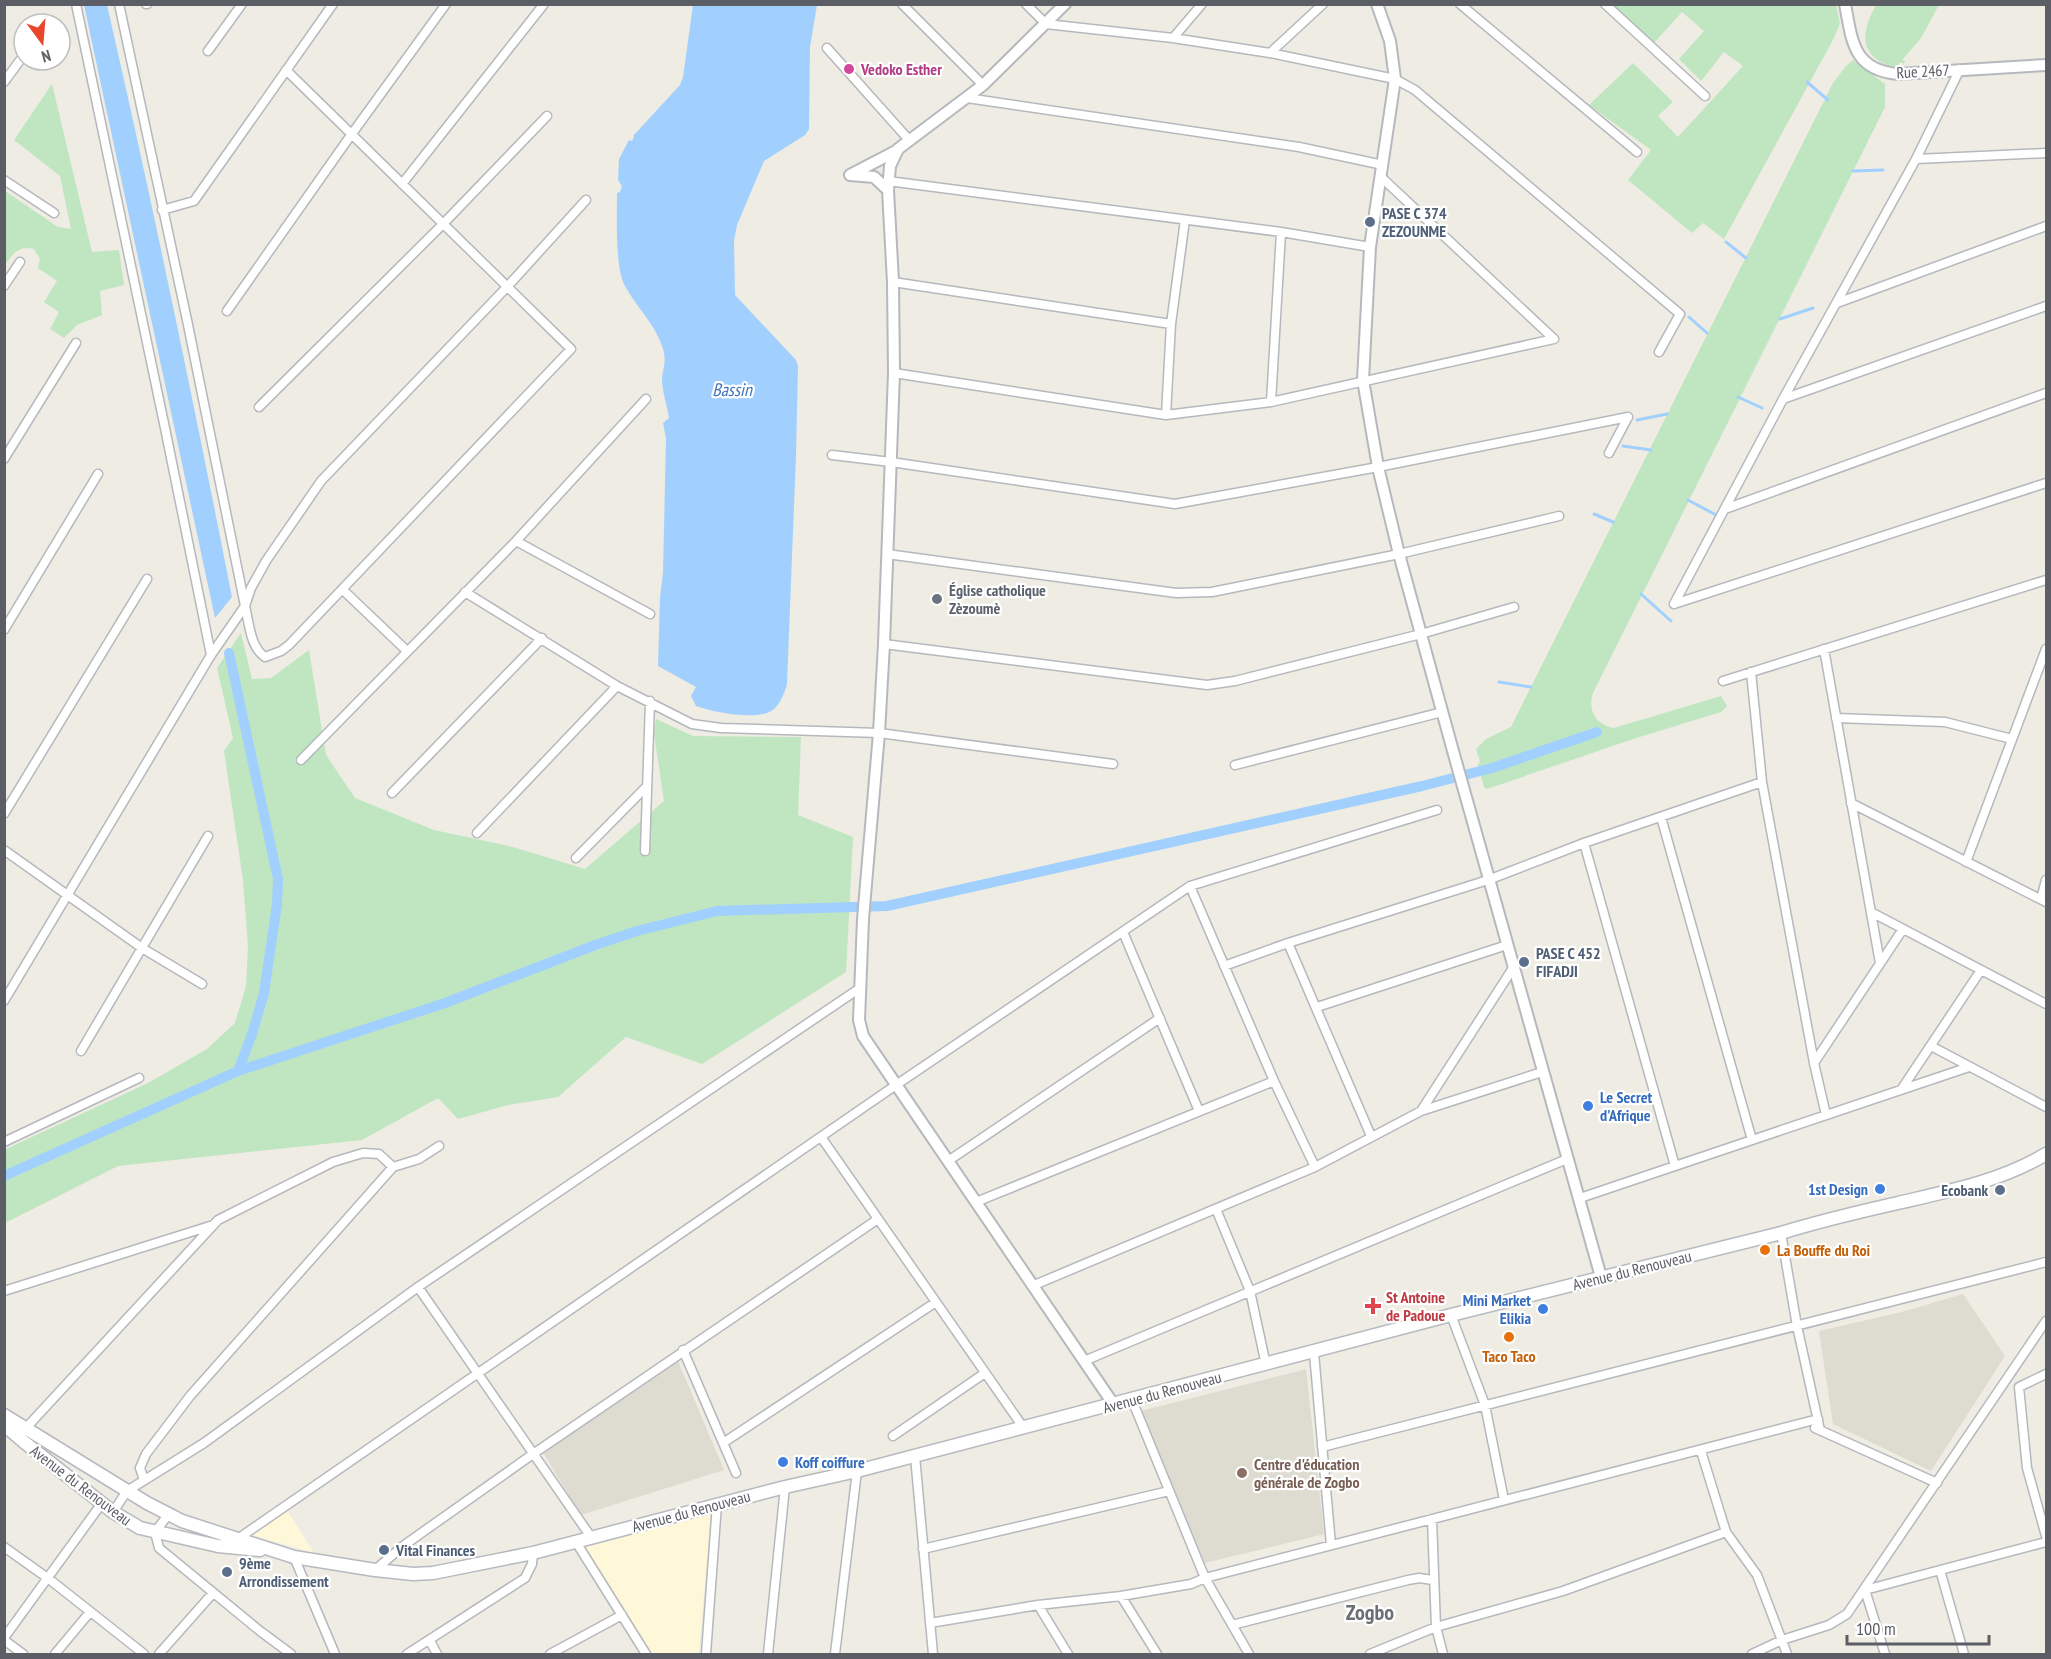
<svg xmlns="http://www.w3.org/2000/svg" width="2051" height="1659" font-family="'PT Sans Narrow',sans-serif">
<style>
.commercial{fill:#fef7d8}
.education{fill:#dedbd1}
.green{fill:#bfe6c1}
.water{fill:#a1d0ff}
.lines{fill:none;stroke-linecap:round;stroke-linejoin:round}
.stream{stroke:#a1d0ff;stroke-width:3}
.canal{stroke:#a1d0ff;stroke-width:10}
.minor-casing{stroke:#b5b8bd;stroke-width:11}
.tertiary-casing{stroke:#b5b8bd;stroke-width:14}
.secondary-casing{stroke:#b6b9bf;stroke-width:15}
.minor{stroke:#fff;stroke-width:8}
.tertiary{stroke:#fff;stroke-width:10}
.secondary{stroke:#fff;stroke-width:12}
.hotel-dot{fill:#d1479c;stroke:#fff;stroke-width:2}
.service-dot{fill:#5c6f8a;stroke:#fff;stroke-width:2}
.worship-dot{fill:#6b7280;stroke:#fff;stroke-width:2}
.shop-dot{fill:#3f7fe0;stroke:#fff;stroke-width:2}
.food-dot{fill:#e8710a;stroke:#fff;stroke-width:2}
.health-dot{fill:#e0444e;stroke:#fff;stroke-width:2}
.education-dot{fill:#8d6e63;stroke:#fff;stroke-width:2}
.labels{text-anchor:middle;stroke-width:4.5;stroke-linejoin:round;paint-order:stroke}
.hotel-label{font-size:16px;font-weight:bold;fill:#b23c85;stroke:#fff;text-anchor:start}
.street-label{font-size:16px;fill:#5b5e64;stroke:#fff}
.service-label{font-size:16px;font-weight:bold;fill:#4e5e75;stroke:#fff;text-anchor:start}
.worship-label{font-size:16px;font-weight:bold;fill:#5b616d;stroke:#fff;text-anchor:start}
.shop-label{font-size:16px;font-weight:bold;fill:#366cbe;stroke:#fff;text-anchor:start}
.food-label{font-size:16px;font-weight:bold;fill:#c56008;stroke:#fff;text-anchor:start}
.health-label{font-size:16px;font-weight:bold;fill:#be3a42;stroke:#fff;text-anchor:start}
.education-label{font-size:16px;font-weight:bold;fill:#785e54;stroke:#fff;text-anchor:start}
.water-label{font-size:18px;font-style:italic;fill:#4175ba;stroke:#fff}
.district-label{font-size:22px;font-weight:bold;fill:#6c7076;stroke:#fff}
</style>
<rect width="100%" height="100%" fill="#eeece3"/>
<path class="commercial" d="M287,1510l27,43 -63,-18z
M711,1513l-12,141h-51l-65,-106z"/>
<path class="education" d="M1963,1294l42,62 -74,115 -98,-47 -14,-93 83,-19z
M678,1361l46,109 -143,45 -39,-64z
M1306,1369l18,165 -119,29 -64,-152z"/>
<path class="green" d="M1611,5h225l4,18 -6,15 -110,201 -21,-16 -11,10 -64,-53 23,-30 -62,-45 44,-42 40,39 -15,14 20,21 65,-71 -19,-14 -23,29 -22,-22 25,-28 -22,-19 -29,32z
M1876,5h63l-18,33 -19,22 3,1 -1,3 -4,-2 -3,7c-37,-11 -38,-33 -21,-64z
M1853,60l32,24v23l-292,586c-6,18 4,32 21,35l107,-32 6,10 -6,6 -88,27 -146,50 -3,-2 -6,-22 2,-4 -4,-12 10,-10 25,-12 322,-644 13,-17z
M52,84l40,168 27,-2 5,35 -24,6 2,24 -25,10 -13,13 -14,-9 9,-17 -15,-10 13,-21 -19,-13 2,-9 -6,-10c-16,-4 -21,5 -30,17l1,-75 53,36 13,2 -11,-53 -46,-36z
M241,633l11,46 19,-1 38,-28 17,105 29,43 79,32 79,17 72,22 79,-68 -10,-67 2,-15 37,17 108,1 -3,78 55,22 -7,135 -144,92 -76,-27 -68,60 -50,8 -50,14 -20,-21 -76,42 -244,26 -113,57 -1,-73 144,-67 59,-34 28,-26 11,-37 2,-38 -5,-68 -19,-129 9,-13 -16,-70z"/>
<path class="water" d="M84,5h23c45,196 86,394 125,592l-17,21z
M693,5h124l-7,42 -1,82 -4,6 -41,26 -27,64 -3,16 1,54 61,65 2,6 -2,89 -9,229c-2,8 -7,20 -13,25 -14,13 -61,3 -78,-3l-5,-10 5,-9 -38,-21 2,-68 3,-26 3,-134 -3,-15 6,-5c-2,-12 -6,-24 -7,-36 0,-14 6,-20 0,-36 -8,-24 -27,-40 -38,-62 -9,-19 -7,-69 -7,-91l3,-1 2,-6 -4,-6 1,-21 10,-19 3,1 2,-4 -1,-1 47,-51 3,-8z"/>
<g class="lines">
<path class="stream" d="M1807,82l21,18
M1853,171l30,-1
M1726,242l20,16
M1689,317l18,16
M1780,319l33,-11
M1738,397l24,11
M1637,420l30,-6
M1623,446l28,4
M1688,500l30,16
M1594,514l19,8
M1641,594l30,27
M1499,682l32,5"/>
<path class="canal" d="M229,653l49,226 -1,25 -13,89 -12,41 -14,37
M4,1176l234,-105 207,-68 153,-59 39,-13 80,-20 170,-5 535,-120 70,-18 105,-36"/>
<g class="minor-casing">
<path id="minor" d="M76,4l90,429 45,222
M119,4l68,316 58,286c4,16 5,41 20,51l16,-6 8,-6 282,-296 -285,-279
M146,4h1
M902,4l81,81
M1026,4l20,20 127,14 97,15 125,26 20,11 265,224 -21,38
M1460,4l177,148
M1605,4l100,92
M1173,38l29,-34
M827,48l83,93
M208,51l34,-47
M1270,53l53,-49
M4,82l20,-27
M967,98l332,49 84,18
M1916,159l130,-6
M1381,177l173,162
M4,180l50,33
M888,181l393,51 89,15
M402,184l142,-180
M162,210l32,-9 139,-197
M893,282l278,42
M4,286l16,-24
M1837,303l209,-77
M227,311l124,-176 95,-131
M894,373l272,42 105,-13 283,-63
M1783,399l263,-93
M1271,402l10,-170
M259,407l184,-183 104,-108
M1166,415l5,-91 14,-104
M1609,453l19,-36
M832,455l59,7 284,42 203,-37 250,-50
M4,459l72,-116
M1725,509l321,-116
M516,541l134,73
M887,554l289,39 36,-1 187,-38 160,-38
M343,590l64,61
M465,592l152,94 75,38 29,4 158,5 234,31
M1674,604l109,-205 133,-240 44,-90
M1674,604l372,-121
M4,630l94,-156
M884,644l323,41 28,-4 186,-47 93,-27
M1824,649l56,314
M1751,672l11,110 52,281 12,52
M1723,681l323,-101
M1836,718l109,4 67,17
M301,760l215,-219 130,-142
M1235,765l207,-53
M392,793l150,-155
M1851,803l195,99
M4,814l143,-235
M1661,817l91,323
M477,833l140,-147
M1584,843l91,323
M4,850l138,98 60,36
M645,851l5,-150
M576,858l71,-72
M1966,862l80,-213
M1190,886l84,195 41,86
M2041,899l5,-19
M1871,912l175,92
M1123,932l76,179
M1288,943l83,193
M1224,966l64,-23 200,-63 96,-37 178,-61
M4,1001l207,-346 34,-49 6,-18 15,-27 55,-80 186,-194 79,-87
M1317,1007l190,-62
M1931,1046l115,61
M81,1051l127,-215
M1814,1063l89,-134
M1901,1090l80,-120
M1421,1111l92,-143
M821,1137l202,290
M4,1142l135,-64
M948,1161l212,-143
M1580,1198l389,-131
M976,1202l298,-121
M1216,1209l34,82 16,74
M1781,1233l16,93 23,104
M1032,1286l283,-119 106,-56 121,-39
M418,1287l173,250
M4,1291l206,-65
M1451,1315l34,90 19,95
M683,1350l53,123
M1314,1353l17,192
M1084,1361l483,-202
M2046,1374l-27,13 8,81 19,68
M1132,1400l73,178 44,76
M26,1428l192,-208 115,-58 30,-9 16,1 14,13
M1815,1428l122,55
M893,1436l92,-63
M723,1443l213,-141
M1322,1447l724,-185
M1701,1451l25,81 31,43 30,79
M915,1456l18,198
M144,1480l-4,-12 6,-14 44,-58 203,-229 26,-8 20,-13
M113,1512l14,-21 77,-48 214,-156 442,-299
M168,1515l-13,17 4,16 101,83 31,23
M1432,1519l4,108 7,27
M239,1538l657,-453 294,-199 247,-76
M576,1542l70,112
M4,1547l45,32 95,75
M923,1549l246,-58
M294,1557l41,97
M375,1570l28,-24 130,-92 345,-235
M1940,1570l24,84
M1865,1590l181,-48
M1865,1590l20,64
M1121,1596l36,58
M1038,1605l30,49
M930,1623l108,-18 83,-9 70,-12 14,-6 613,-159
M1232,1625l176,-45 11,-2 14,2
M4,1638l98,-135
M4,1640l19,14
M430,1641l7,13
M55,1654l35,-42
M159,1654l54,-61
M407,1654l118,-76 7,-14 1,-11
M550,1654l72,-39
M706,1654l11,-150
M768,1654l17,-167
M835,1654l22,-183
M1370,1654l66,-27 127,-36 163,-59
M1752,1654l30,-14 47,-15 18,-11 199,-293"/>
</g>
<g class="tertiary-casing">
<path id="tertiary" d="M1065,4l-82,81 -85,64 -8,17 -2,24 5,92 1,91 -10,271 -5,89 -16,186 -4,101 4,16 251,369
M1377,4l13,37 5,38 -25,168 -7,133 15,87 21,87 54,197 148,526
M1845,4c7,37 8,66 53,70l148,-9
M850,175l48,-25
M850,175l24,2 14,13"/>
</g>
<g class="secondary-casing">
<path id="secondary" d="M4,1415l143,88 35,18 112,36 81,13 38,4 20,-1 100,-20 252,-66 72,-16 594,-156 330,-82c39,-12 77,-21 117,-30 51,-12 103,-22 148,-49
M4,1425l20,17 89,70 27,16 78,18 42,4"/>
</g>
<use href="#minor" class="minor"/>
<use href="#tertiary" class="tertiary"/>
<use href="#secondary" class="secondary"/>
</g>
<circle class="hotel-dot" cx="849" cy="69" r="6"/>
<g class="service-dot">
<circle cx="1370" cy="222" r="6"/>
<circle cx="1524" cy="962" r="6"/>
<circle cx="2000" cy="1190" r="6"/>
<circle cx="384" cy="1550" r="6"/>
<circle cx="227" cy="1572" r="6"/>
</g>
<circle class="worship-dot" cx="937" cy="599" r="6"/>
<g class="shop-dot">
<circle cx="1588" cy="1106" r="6"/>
<circle cx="1880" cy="1189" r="6"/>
<circle cx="1543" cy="1309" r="6"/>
<circle cx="783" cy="1462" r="6"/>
</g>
<g class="food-dot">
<circle cx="1765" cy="1250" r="6"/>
<circle cx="1509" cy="1337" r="6"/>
</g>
<path class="health-dot" d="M1370 1297h6v6h6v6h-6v6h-6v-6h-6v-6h6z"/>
<circle class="education-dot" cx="1242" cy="1473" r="6"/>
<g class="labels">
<g class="hotel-label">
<text x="861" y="75">Vedoko Esther</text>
</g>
<g class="street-label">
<text transform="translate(1923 71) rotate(-3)" y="6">Rue 2467</text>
<text transform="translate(1632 1270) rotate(-14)" y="6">Avenue du Renouveau</text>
<text transform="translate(1162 1392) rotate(-15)" y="6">Avenue du Renouveau</text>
<text transform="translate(81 1485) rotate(37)" y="6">Avenue du Renouveau</text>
<text transform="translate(691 1511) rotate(-15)" y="6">Avenue du Renouveau</text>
</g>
<g class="service-label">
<text x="1382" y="219">PASE C 374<tspan x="1382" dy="18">ZEZOUNME</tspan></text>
<text x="1536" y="959">PASE C 452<tspan x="1536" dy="18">FIFADJI</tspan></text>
<text x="1988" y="1196" text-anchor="end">Ecobank</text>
<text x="396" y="1556">Vital Finances</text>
<text x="239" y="1569">9ème<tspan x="239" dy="18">Arrondissement</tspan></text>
</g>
<g class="worship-label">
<text x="949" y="596">Église catholique<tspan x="949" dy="18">Zèzoumè</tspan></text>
</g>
<g class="shop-label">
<text x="1600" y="1103">Le Secret<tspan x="1600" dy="18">d'Afrique</tspan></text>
<text x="1868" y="1195" text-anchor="end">1st Design</text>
<text x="1531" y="1306" text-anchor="end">Mini Market<tspan x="1531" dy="18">Elikia</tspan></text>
<text x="795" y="1468">Koff coiffure</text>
</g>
<g class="food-label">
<text x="1777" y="1256">La Bouffe du Roi</text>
<text x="1509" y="1362" text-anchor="middle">Taco Taco</text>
</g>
<g class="health-label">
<text x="1386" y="1303">St Antoine<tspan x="1386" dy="18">de Padoue</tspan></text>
</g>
<g class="education-label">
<text x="1254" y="1470">Centre d'éducation<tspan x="1254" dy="18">générale de Zogbo</tspan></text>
</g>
<g class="water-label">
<text x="732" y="396">Bassin</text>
</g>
<g class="district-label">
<text x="1370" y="1620">Zogbo</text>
</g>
</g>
<rect width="2051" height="1659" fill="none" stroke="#5b5e64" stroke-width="12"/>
<g transform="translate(42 42) rotate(164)"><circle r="28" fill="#ffffff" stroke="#bdbfc1" stroke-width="1.5"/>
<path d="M0-4.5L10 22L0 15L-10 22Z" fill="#e9472d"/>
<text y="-9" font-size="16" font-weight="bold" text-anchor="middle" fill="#5b5e64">N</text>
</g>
<path d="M1847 1635v9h142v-9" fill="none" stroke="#5b5e64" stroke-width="3"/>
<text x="1856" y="1635" font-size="18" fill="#5b5e64" stroke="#ffffff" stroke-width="4.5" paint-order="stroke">100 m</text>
</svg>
